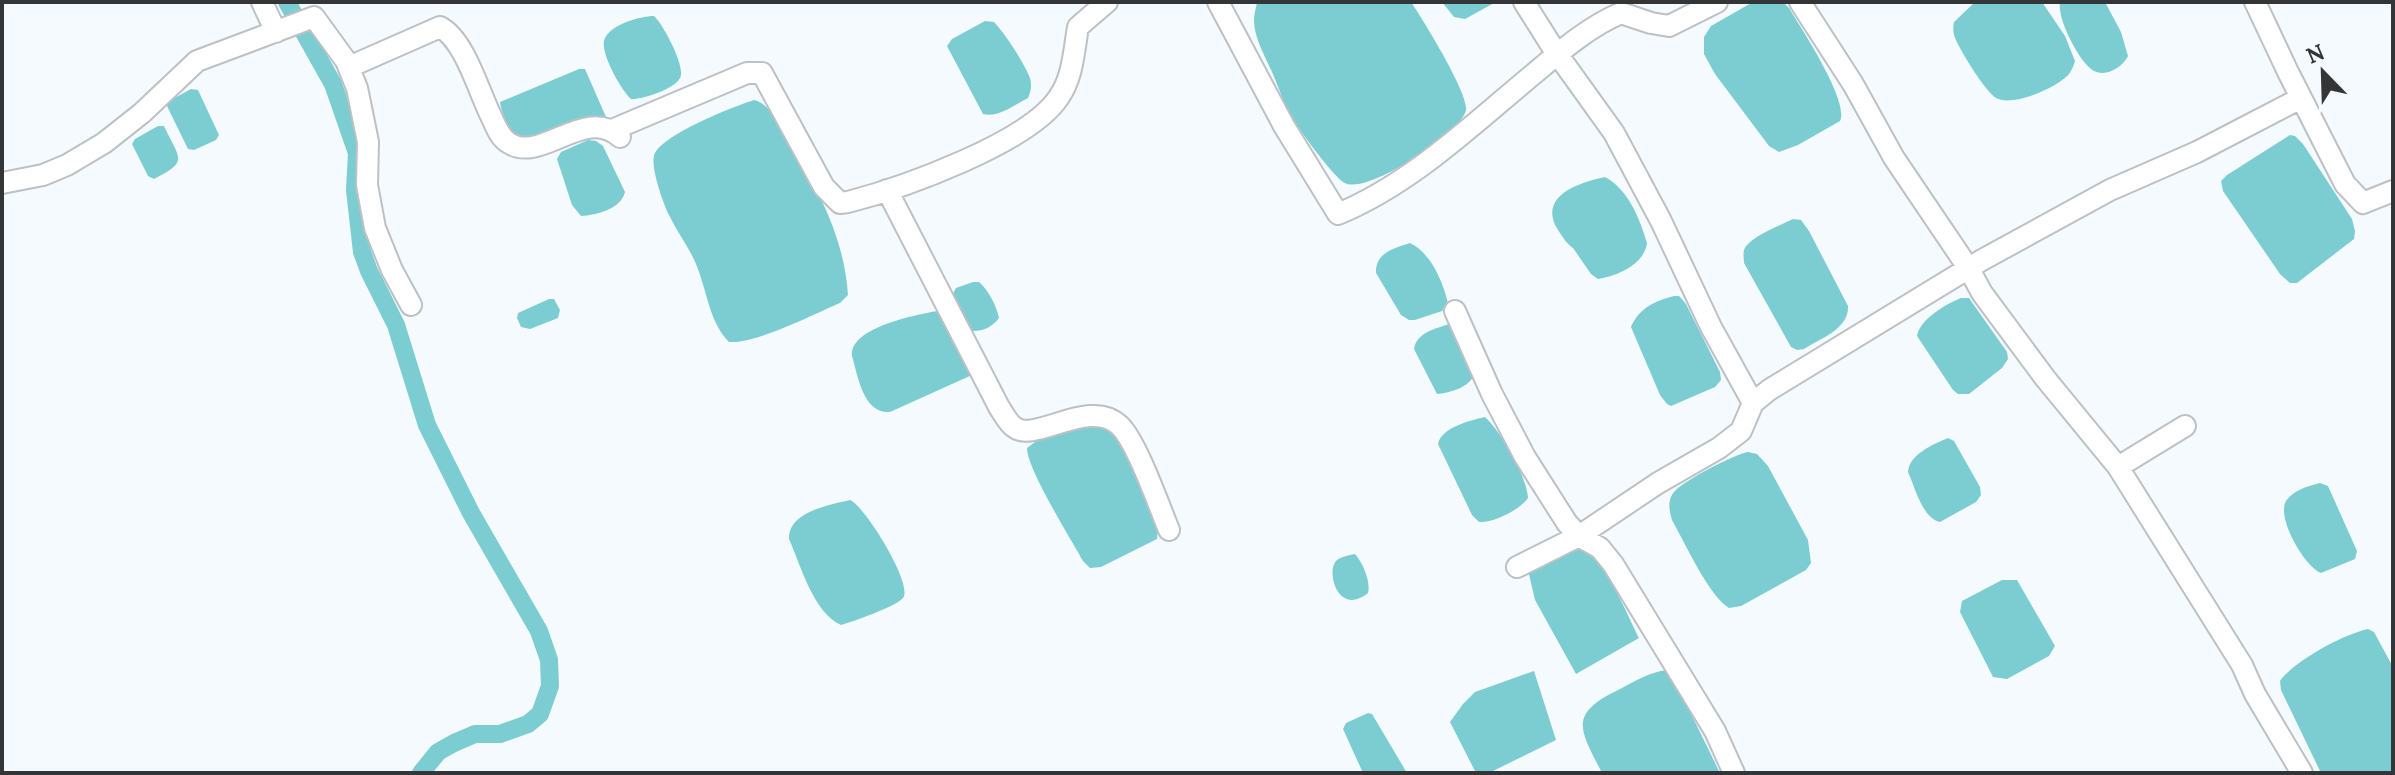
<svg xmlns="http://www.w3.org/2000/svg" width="2395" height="775" font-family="Lora,serif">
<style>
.water{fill:#7bcdd2}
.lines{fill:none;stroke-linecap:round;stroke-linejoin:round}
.canal{stroke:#7bcdd2;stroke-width:18}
.street-casing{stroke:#bcc1c6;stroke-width:24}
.street{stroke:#fff;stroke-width:20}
</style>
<rect width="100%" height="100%" fill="#f4fafe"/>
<path class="water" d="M1257,2h154c11,16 58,92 55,108 -4,22 -98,85 -121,73 -11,-5 -50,-59 -57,-71 -6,-13 -10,-27 -16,-40 -7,-16 -18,-34 -18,-52 0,-6 2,-12 3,-18z
M1442,2h54l-31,17 -11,-2z
M1753,2h30l6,6c12,20 61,94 51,113l-42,24 -19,7 -10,-6 -54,-72 -11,-20v-17l7,-11z
M1975,2h67l23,34 10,25c-2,6 -4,12 -9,16 -13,12 -54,30 -70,21 -11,-7 -38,-50 -42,-63 -1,-6 -1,-7 0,-13z
M2060,2h45l16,30 7,24c-6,12 -24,23 -37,13 -13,-10 -34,-50 -31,-67z
M654,16c9,8 29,46 27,59 -1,13 -40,25 -50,24 -10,-9 -30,-45 -27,-58 4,-16 36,-25 50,-25z
M985,21l9,1c12,13 29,39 36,56 2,7 1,13 -2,20 -14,7 -29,20 -45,16l-36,-68 5,-7z
M579,69h6l21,48 -4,4c-16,4 -74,23 -87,15 -7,-5 -14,-26 -15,-34z
M191,89l7,1 21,45 -3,5 -22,10 -6,-1 -21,-43 2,-5z
M754,100c17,4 27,27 35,41 29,49 55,95 59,154l-8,8c-26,11 -84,41 -111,39 -20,-20 -22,-52 -33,-78 -7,-17 -19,-32 -27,-49 -6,-12 -18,-46 -15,-59 4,-20 81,-50 100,-56z
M158,126h6c15,33 26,35 -10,53l-6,-3 -16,-32 3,-5z
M2290,135l5,1 8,8 49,75 3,12 -1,8 -57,44h-7l-10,-9 -57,-83 -2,-10 6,-6z
M588,140l8,1 7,5 22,46c-4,17 -28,23 -44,24l-9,-11 -15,-46 4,-7z
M1605,177c23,12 35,42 42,66 -3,22 -30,33 -49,36l-7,-5 -18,-26c-6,-4 -9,-9 -13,-15 -25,-35 16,-50 45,-56z
M1793,219l8,1 8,11 39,75c1,23 -27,32 -44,43l-7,1 -6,-3 -47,-84c0,-4 -1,-9 0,-13 5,-13 37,-25 49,-31z
M1410,243c21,10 33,39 38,60l-6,8 -27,9h-6l-8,-5 -25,-42c-1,-20 18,-25 34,-30z
M973,282h6c10,9 17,23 20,36 -7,9 -15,13 -26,13l-5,-4 -16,-32 4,-7z
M1674,296h5l7,8 34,68 1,8 -6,7 -44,19 -4,-2 -7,-9 -29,-68c8,-19 24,-26 43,-31z
M1961,298h8l38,54 1,7 -6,9 -33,26h-11l-5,-4 -36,-54c3,-17 29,-32 44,-38z
M549,299h5l6,11 -2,8 -28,11 -9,-2 -4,-9 1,-5z
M937,311l4,2 31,62 -82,37c-27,2 -32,-36 -38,-56 -3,-28 63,-41 85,-45z
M1449,324l5,1 4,5 15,47c-6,11 -24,16 -36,17l-23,-45c3,-17 21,-20 35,-25z
M1485,417c17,16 41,57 43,81 -8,12 -35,25 -49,24l-7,-7 -34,-71c4,-17 31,-23 47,-27z
M1102,423l15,11 41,95 -1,10 -56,28 -11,1 -7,-7c-12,-22 -56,-92 -56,-113l12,-9z
M1948,438l6,3 26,46 1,8 -5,7 -36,20c-18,-4 -25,-35 -32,-50 1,-17 25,-28 40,-34z
M1748,452l9,2 11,12 40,74 3,23 -5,7 -65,36 -12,2c-20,-12 -44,-65 -57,-88 -3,-10 -5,-21 3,-29 10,-11 58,-36 73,-39z
M2320,483l8,3 29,65 -2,8 -34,14c-16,-6 -45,-55 -35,-72 7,-11 23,-15 34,-18z
M850,500c14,5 64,85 53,98 -6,8 -51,24 -62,27 -28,-13 -40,-59 -52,-86 -1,-27 40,-34 61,-39z
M1577,548c26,5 50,66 62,90l-63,36 -41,-74 -7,-30z
M1355,554c8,9 16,28 13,39 -30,24 -42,-21 -32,-32 4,-4 13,-6 19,-7z
M2002,580h15l38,66 -6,10 -42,23 -14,-2 -33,-65 2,-11z
M2368,629l6,3 19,35v106h-72l-40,-83 -1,-9c14,-20 64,-47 88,-52z
M1667,670l7,9 46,94h-118c-23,-45 -34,-59 18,-84 15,-8 30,-17 47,-19z
M1534,671l22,69 -67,33h-13l-26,-51 13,-18 12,-12z
M1368,713l4,1 35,59h-44l-20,-44 3,-6z"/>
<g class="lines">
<path class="canal" d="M287,2l46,82 24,69 -2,37 7,62 7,19 27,54 31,100 44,88 68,118 10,29 1,26 -10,28 -12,10 -28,10h-25l-21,9 -16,9 -17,21"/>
<g class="street-casing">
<path id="street" d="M262,2l14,30
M1218,2l66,124 54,88c75,-31 136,-91 198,-142 26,-22 54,-46 85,-59l30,10 18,3 48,-24
M1524,2l29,46 61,85 47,88 50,106 42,76
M1800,2l53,82 41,74 75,111 13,24 63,85 73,89 124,198 13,29 47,79
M2255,2l33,70 57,112 18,19 30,-12
M349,67l91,-40c25,13 39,66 52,91 4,9 8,20 17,25 32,21 76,-38 111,-6
M612,130l135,-57h15l62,114 16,16 8,-1c54,-14 181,-59 211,-105 14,-20 15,-47 19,-70l29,-25
M2,183l41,-8 24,-10 37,-22 38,-30 55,-52 117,-44 32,44 11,27 11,54 -1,43 8,43 17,42 19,35
M887,190l112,217c4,6 9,16 15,20 20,17 75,-30 105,-2 17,15 40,81 50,105
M1455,311l37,83 33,63 42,66 12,13 21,12 13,16 102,167 19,42
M2118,467l67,-41
M1517,567l62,-31 79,-53 61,-35 22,-17 12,-28 16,-13 213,-130 128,-70 87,-38 104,-54"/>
</g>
<use href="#street" class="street"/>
</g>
<rect width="2395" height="775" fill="none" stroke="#333537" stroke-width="8"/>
<g transform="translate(2323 72) rotate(337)" stroke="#f4fafe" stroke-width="6" paint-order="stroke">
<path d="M0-6L14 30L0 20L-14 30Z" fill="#333537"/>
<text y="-12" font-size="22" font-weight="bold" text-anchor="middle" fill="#333537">N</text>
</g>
</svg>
